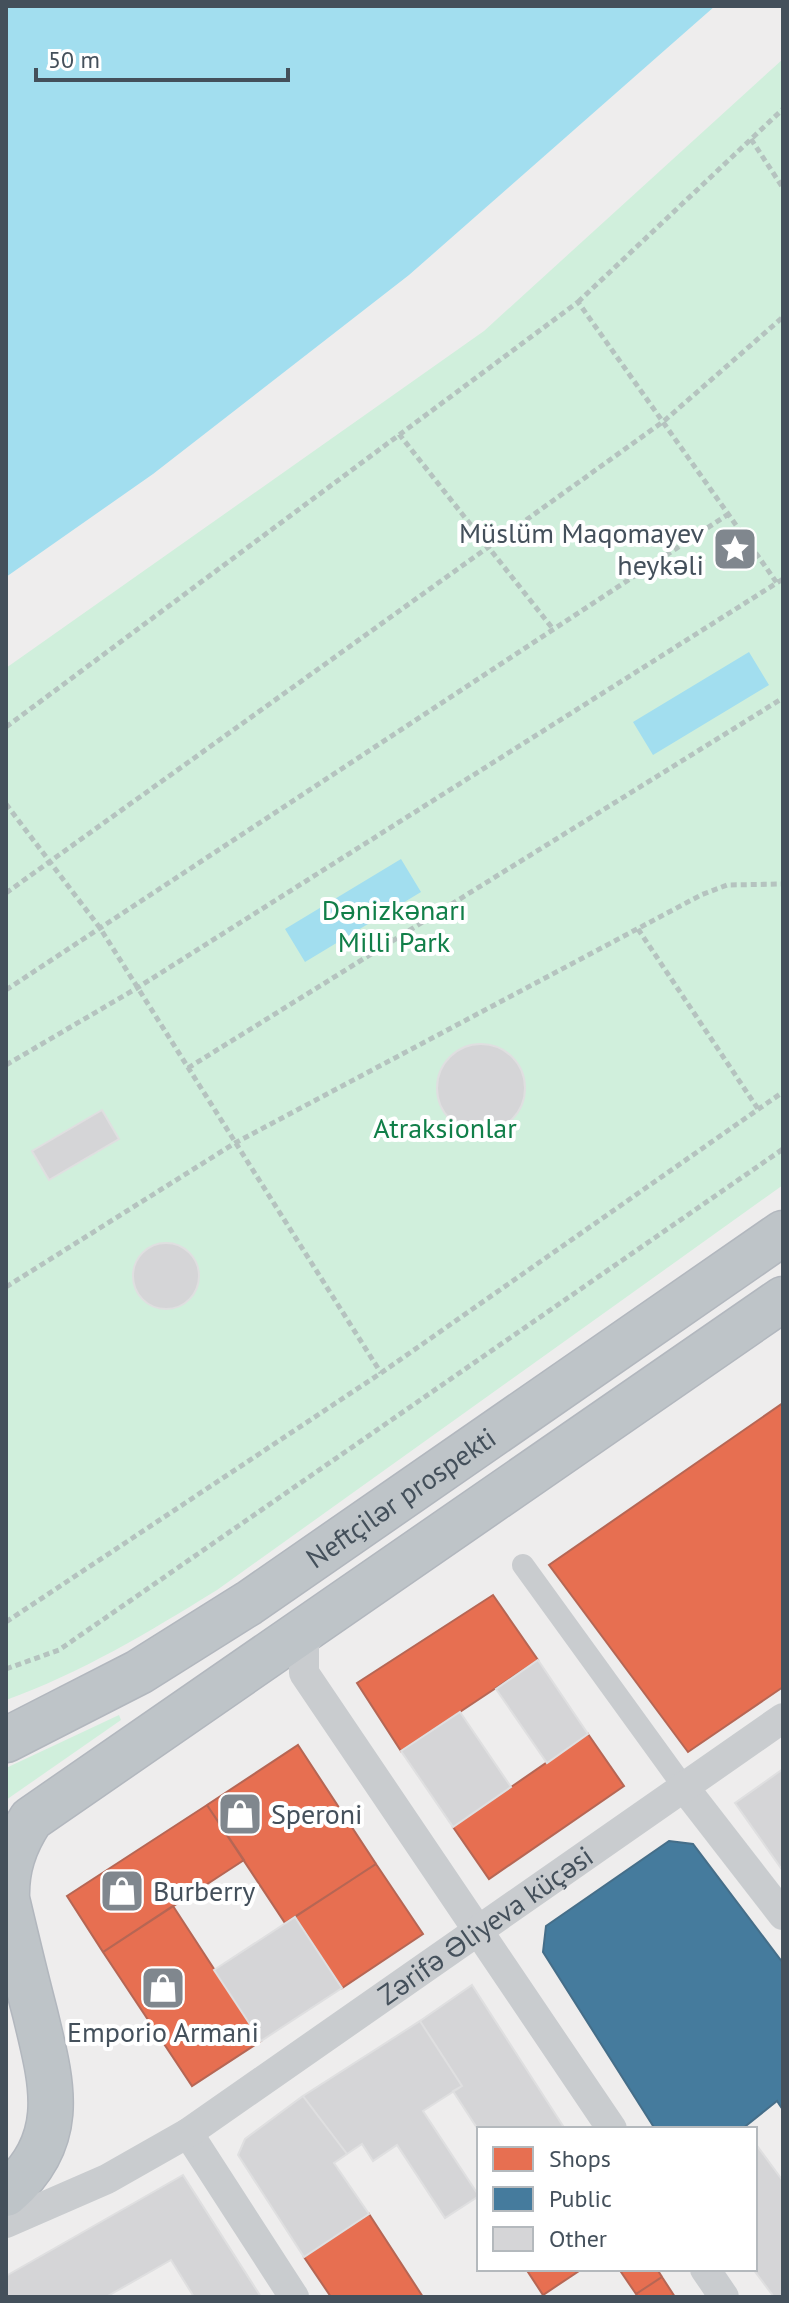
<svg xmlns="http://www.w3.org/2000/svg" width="789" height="2303" font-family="'PT Sans',sans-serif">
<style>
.green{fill:#d0efdc}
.water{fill:#a2deef}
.shops{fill:#e76f51;stroke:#b66654;stroke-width:2}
.public{fill:#457b9d;stroke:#456e89;stroke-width:2}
.building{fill:#d5d5d7;stroke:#dfdfe0;stroke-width:2}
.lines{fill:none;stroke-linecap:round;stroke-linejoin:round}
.trunk-casing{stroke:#b2b7be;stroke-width:47}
.path{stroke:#b5c3bf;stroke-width:5;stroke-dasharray:6 4;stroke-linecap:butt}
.pedestrian{stroke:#c9cccf;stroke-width:22}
.minor{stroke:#c9cccf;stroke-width:30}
.trunk{stroke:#bec4c8;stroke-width:44}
.labels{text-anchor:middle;stroke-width:8;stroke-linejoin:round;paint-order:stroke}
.poi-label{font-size:28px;fill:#44505b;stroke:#fff;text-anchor:start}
.park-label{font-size:28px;fill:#117f49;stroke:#fff}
.street-label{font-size:28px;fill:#44505b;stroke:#fff}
</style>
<rect width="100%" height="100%" fill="#eeeded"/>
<path class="green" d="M783,59v1126l-566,405c-68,42 -136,83 -211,110v-1032l478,-337z
M119,1715l2,5 -115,80v-32z"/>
<path class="water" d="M6,6h709l-306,269 -256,199 -147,103z
M749,652l20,33 -116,70 -20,-33z
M401,859l20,33 -116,70 -20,-33z"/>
<path class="shops" d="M783,1403v284l-95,65 -139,-187z
M493,1595l45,65 -137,91 -44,-68z
M588,1734l36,52 -135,93 -36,-52z
M588,1734l36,52 -135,93 -36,-52z
M298,1745l78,119 -91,59 -78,-118z
M207,1805l37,55 -141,92 -36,-56z
M376,1864l47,70 -81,54 -47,-71z
M173,1906l88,135 -69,45 -89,-134z
M369,2214l54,83h-92l-27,-40z
M526,2269h56l-39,26z
M619,2269h38l5,8 -26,17z
M662,2277l13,20h-37l-2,-3z"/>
<path class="public" d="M669,1841l24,3 90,119v147l-6,-9 -35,28h-87l-112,-177 3,-26z"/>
<path class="building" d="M437 1088a44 44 0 1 1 88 0a44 44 0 1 1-88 0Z
M102,1110l17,29 -70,41 -17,-29z
M133 1276a33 33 0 1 1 66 0a33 33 0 1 1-66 0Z
M538,1660l50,74 -41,29 -51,-74z
M460,1712l51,75 -58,40 -52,-76z
M783,1769v102l-48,-68z
M295,1917l47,71 -81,53 -47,-71z
M472,1985l93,144 -86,2 -26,-40 9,-5 -42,-65z
M420,2021l42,65 -39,25 56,85 -34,22 -48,-73 -24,16 -11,-17 -15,10 -44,-58z
M303,2096l44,58 -13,9 35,51 -65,43 -66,-102 7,-16z
M755,2143l28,38v116h-9l-21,-28z
M183,2175l78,122h-67l-23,-37 -65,37h-100v-21z"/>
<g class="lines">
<g class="trunk-casing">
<g id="trunk">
<path id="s2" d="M6,1740l133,-68 110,-69 534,-370"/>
<path d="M6,2194c63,-55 46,-110 29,-181 -10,-38 -19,-76 -28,-114 -1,-30 7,-54 24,-80l752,-520"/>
</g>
</g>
<path class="path" d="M751,139l32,49
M578,302l205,-193
M399,434l154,195
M6,727l572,-425 199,281
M6,804l94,124 281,445
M6,893l658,-472 119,-104
M638,929l120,180
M6,990l724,-477
M6,1065l131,-77 646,-409
M188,1068l595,-370
M6,1287l229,-144 466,-248 26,-10 56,-1
M6,1622l375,-249 402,-281
M6,1669l53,-19 724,-501"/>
<path class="pedestrian" d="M523,1565l160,221"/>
<g class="minor">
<path d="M318,1623l-14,20v30l308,456"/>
<path d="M683,1786l100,129"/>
<path d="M188,2133l106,164"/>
<path id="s1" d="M6,2223l101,-44 81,-46 595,-415"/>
<path d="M705,2269l19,28"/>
</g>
<use href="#trunk" class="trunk"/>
</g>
<defs>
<g id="sight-square" transform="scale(2.3)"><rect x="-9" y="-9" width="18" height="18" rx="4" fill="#80878e" stroke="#fff"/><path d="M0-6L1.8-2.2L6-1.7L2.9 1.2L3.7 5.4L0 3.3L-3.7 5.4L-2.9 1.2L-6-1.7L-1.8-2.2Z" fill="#fff"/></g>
<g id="shop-square" transform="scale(2.3)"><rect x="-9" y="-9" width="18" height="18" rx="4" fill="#80878e" stroke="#fff"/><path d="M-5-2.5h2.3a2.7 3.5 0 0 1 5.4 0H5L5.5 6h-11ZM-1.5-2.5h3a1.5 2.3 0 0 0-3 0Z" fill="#fff"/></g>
</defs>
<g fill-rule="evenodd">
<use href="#sight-square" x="735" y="549"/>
<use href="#shop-square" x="240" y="1814"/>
<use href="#shop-square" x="122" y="1891"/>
<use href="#shop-square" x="163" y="1988"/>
</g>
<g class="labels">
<g class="poi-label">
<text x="704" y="543" text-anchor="end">Müslüm Maqomayev<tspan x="704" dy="32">heykəli</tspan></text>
<text x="271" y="1824">Speroni</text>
<text x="153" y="1901">Burberry</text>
<text x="163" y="2042" text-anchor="middle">Emporio Armani</text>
</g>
<g class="park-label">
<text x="394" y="920">Dənizkənarı<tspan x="394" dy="32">Milli Park</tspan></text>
<text x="445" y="1138">Atraksionlar</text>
</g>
<g class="street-label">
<text dy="10" stroke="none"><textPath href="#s2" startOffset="464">Neftçilər prospekti</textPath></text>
<text dy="10" stroke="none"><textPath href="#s1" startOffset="566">Zərifə Əliyeva küçəsi</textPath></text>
</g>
</g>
<rect width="789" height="2303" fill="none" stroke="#44505b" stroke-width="16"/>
<rect x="477" y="2127" width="280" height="144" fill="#ffffff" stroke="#b4b9bd" stroke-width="2"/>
<rect x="493" y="2147" width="40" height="24" fill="#e76f51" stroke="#b4b9bd" stroke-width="2"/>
<text x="549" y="2167" font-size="24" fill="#44505b">Shops</text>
<rect x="493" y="2187" width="40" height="24" fill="#457b9d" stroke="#b4b9bd" stroke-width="2"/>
<text x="549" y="2207" font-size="24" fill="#44505b">Public</text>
<rect x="493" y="2227" width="40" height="24" fill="#d5d5d7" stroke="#b4b9bd" stroke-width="2"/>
<text x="549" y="2247" font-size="24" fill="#44505b">Other</text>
<path d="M36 68v12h252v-12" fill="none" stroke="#44505b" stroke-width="4"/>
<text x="48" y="68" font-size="24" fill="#44505b" stroke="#ffffff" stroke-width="6" paint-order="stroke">50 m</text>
</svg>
